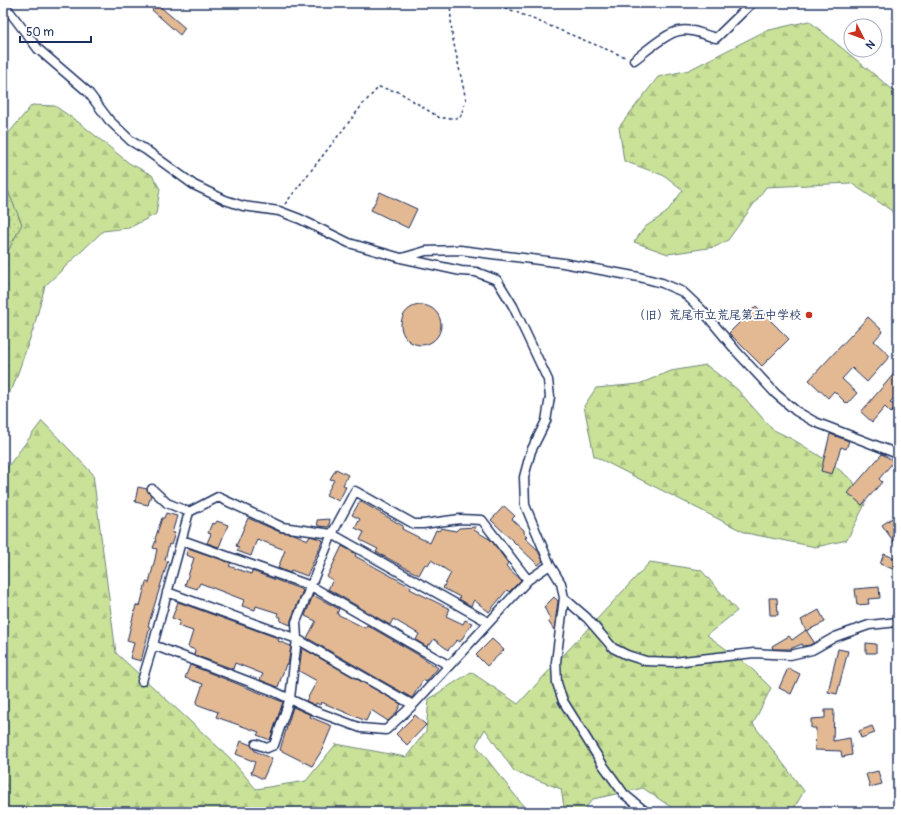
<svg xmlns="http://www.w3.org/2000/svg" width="901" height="815" font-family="Pangolin,'Klee One',sans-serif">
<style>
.green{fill:url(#green-dots);stroke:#72887b}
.forest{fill:url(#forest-firs);stroke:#72887b}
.building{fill:#e3b994;stroke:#1b2f5e}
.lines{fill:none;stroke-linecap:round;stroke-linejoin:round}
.minor-casing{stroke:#1b2f5e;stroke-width:11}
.path{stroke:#1b2f5e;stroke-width:1.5;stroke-dasharray:3 3;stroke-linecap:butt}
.minor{stroke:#fff;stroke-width:8}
.poi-dot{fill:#c8321e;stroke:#fff;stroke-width:1.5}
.labels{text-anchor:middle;stroke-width:3.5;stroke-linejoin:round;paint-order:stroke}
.poi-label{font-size:12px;font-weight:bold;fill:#1b2f5e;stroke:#fff;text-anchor:end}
</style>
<defs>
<pattern id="green-dots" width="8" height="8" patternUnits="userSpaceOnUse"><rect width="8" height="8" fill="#c9e298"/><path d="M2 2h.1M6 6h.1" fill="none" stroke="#acc285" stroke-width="1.8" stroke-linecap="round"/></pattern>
<pattern id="forest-firs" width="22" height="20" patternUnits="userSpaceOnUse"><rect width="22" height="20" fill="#c9e298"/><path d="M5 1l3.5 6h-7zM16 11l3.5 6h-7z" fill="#acc285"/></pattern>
</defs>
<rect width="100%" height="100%" fill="#fff"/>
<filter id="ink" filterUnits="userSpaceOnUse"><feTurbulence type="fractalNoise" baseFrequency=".025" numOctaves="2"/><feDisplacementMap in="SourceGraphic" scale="8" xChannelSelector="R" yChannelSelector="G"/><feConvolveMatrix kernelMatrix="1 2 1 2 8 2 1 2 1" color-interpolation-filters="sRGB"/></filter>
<g filter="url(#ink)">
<path class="green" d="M3,179l19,45 -19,37z"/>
<path class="forest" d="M809,21l89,73v137l-6,-20 -41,-28 -85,4 -38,53 -13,7 -47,7 -34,-12 11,-15 21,-14 17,-23 -18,-14 -41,-15 -5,-34 39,-50 31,-7 76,-39z
M32,105l23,1 26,18 48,39 23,12 8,14 -4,25 -27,14 -26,3 -58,55 -11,41 -21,60 -10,13v-139l19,-37 -19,-45v-39z
M706,365l31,24 35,40 22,11 37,23 22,18 12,23 -18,36 -31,7 -70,-14 -152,-77 -10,-50 12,-18 43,-4 32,-13z
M42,421l51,53 23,179 114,105 26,31 50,-8 30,-37 70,13 20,-26 3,-32 42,-27 47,32 132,-142 51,8 36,41 -30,24 42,31 22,22 -18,36 51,67 -12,21h-114l-35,-24 -50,11 -11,13h-17l-4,-23 -47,-18 -29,-42 -9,16 52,67h-525v-339z"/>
<path class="building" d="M157,4l28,24 -5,7 -28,-25z
M380,192l37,17 -9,19 -37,-18z
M401 325a20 20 0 1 1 40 0a20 20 0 1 1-40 0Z
M756,306l33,33 -27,27 -33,-33z
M868,317l15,14 -9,10 16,15 -23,26 -15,-14 -10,11 15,14 -10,11 -13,-13 -6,7 -19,-18z
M898,369v25l-8,8 6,5 -5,6 -6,-6 -13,15 -11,-10z
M830,434l19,7 -3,8 -5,-2 -9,27 -11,-3z
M882,454l12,7 -15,18 3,3 -20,23 -14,-12z
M336,469l12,6 -5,10 3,2 -7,14 -13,-6 8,-15 -4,-1z
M138,487l9,2 4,6 -3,10 -13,-3z
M360,501l43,25 -1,3 28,14 6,-13 3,1 2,-3 15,3 3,-3 17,-1 -2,3 17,10 17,23 -2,3 15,14 -12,12 -2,-2 -18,22 -15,-12 -3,6 -12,-7 1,-2 -17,-9 8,-15 -20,-13 -3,5 -3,-1 -6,11 -43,-23 2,-3 -18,-9 4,-8 -9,-4 5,-9 -8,-4z
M504,506l11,10 -3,3 12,11v3l3,3 -2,2 12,11 6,12 -5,4 -47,-45z
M166,513l11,3 -5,17h3l-4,12 -2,-1 -4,16 3,1 -20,65 2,1 -9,34 -11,-3 4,-15 -7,-2 9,-36 4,1 6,-24 3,1 6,-24 2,-10 -4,-1 3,-8 -1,-1 7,-21h2z
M898,514v34l-16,-23z
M248,518l32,14 14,2 14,6 2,-4 13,4 -16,36 -16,-6 -1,3 -12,-5 7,-18 -28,-11 -6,17 -14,-5 2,-4 -3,-1z
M330,519l-1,8 -11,-1 -1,-6z
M217,521l11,4 -9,22 -12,-4 4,-9 -3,-1 4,-10 3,1z
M342,546l14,8 -1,2 56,31 -1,2 40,20 -4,7 17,8 2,-4 7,3 -12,19 -3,-2 -9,10 -14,-11 -4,6 -2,-1 -1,3 -11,-7 3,-6 -26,-15 -3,6 -62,-36 5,-9 -6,-3z
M188,548l43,15 -2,3 22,8 1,-3 51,19 -12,30v5l-11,-4 1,-4 -4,-1 1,-3 -22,-7 -1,4 -13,-4 2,-6 -44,-17 -3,6 -12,-4 9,-27 -8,-3z
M884,554l13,5 -4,10 -13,-5z
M879,587l1,11 -12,1 1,5 -12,1 -2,-16z
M313,595l26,14 -2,5 28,14 2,-3 55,32 16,11 -12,14 -3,-2 -11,18 -105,-60 9,-17 -11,-5z
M554,597l4,4 -4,29 -6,-9 2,-2 -6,-12z
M769,598h8l1,17h-8z
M178,602l97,35 4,2 -1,2 13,5 -3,19 -2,-1 -8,23 -18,-7 3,-6 -28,-11 -2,6 -39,-14 1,-5 -7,-3 5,-16 -15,-5 2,-5 -8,-3z
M819,610l6,12 -19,9 -5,-11z
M806,630l8,12 -4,3 -7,1 -1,-2 -12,5h-17l-1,-3 17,-10 3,4z
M492,639l12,11 -17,16 -11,-11z
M866,643l10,1v9h-10z
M302,648l99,56 -6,11 -7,6 -17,-11 -5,11 -45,-19 -1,3 -4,-2 -1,2 -9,-4 11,-20 -18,-10z
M838,649l10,2 -11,43 -9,-2z
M190,665l93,37 -13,38 -13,-5 2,-3 -43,-15 2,-5 -22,-8 7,-20 -18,-6z
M788,668l12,6 -9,20 -12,-6z
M293,707l18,8 -1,2 22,9 -10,24 -10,16 -32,-16z
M825,710h9l-1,31 17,-3 2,17 -10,2 -1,-6 -26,-1 1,-22h-5v-9l14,-1z
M415,715l11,10 -19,20 -11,-11z
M872,726l3,7 -14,5 -2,-7z
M241,741l10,4 4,6 17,8 -9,20 -12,-6 4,-11 -19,-8z
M878,771l4,13 -12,3 -4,-13z"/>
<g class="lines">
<g class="minor-casing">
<path id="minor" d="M3,3l35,46 50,43 21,28 22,21 15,9 48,35 31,15 18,6 36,5 21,8 49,24 52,15 60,13 15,1 21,8 16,26 35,74 2,17 -4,24 -15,30 -7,26 1,28 25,60 11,18 3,15 -8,64 1,21 6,18 40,64 21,29 22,18
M634,60c11,-8 32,-27 45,-29 12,-3 25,4 37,7l36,-35
M402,258l24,-7 34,-1 103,13 76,14 23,6 21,9 20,19 34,41 39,42 20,17 19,11 83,32
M152,489l15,14 22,9
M182,540l129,46 137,79
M167,592l130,47 116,66
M564,598l23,20 26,30 14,7 19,6 28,1 80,-9 36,2 22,-5 23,-13 34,-12 29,-3
M488,622l-156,-88 -50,-7 -64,-30 -29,15 -36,133 118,45 44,21 46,17 25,2 27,-25 115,-125 22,-15
M142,681l11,-36
M256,744l11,4 7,-3 16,-47 7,-59 -1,-17 36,-88 23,-43 59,33h9l37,-5 22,1 46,60"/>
</g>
<path class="path" d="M494,3l131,54
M285,204l78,-100 16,-17 20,5 41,26h20l6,-18 -14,-65 -2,-32"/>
<use href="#minor" class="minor"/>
</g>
</g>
<circle class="poi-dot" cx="809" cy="315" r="4"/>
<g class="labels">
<g class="poi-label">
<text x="801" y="319">（旧）荒尾市立荒尾第五中学校</text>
</g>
</g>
<rect width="901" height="815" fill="none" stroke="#fff" stroke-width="16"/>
<rect x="8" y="8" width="885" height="799" fill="none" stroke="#1b2f5e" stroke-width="1.5" filter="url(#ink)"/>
<g transform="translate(863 38) rotate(132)"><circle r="19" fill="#ffffff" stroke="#a4acbf"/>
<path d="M0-3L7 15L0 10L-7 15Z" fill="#c8321e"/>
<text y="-6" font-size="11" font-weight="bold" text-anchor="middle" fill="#1b2f5e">N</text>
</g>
<path d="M20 36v6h71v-6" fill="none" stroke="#1b2f5e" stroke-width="2"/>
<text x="26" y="36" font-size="12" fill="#1b2f5e" stroke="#ffffff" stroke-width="3" paint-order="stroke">50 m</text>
</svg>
